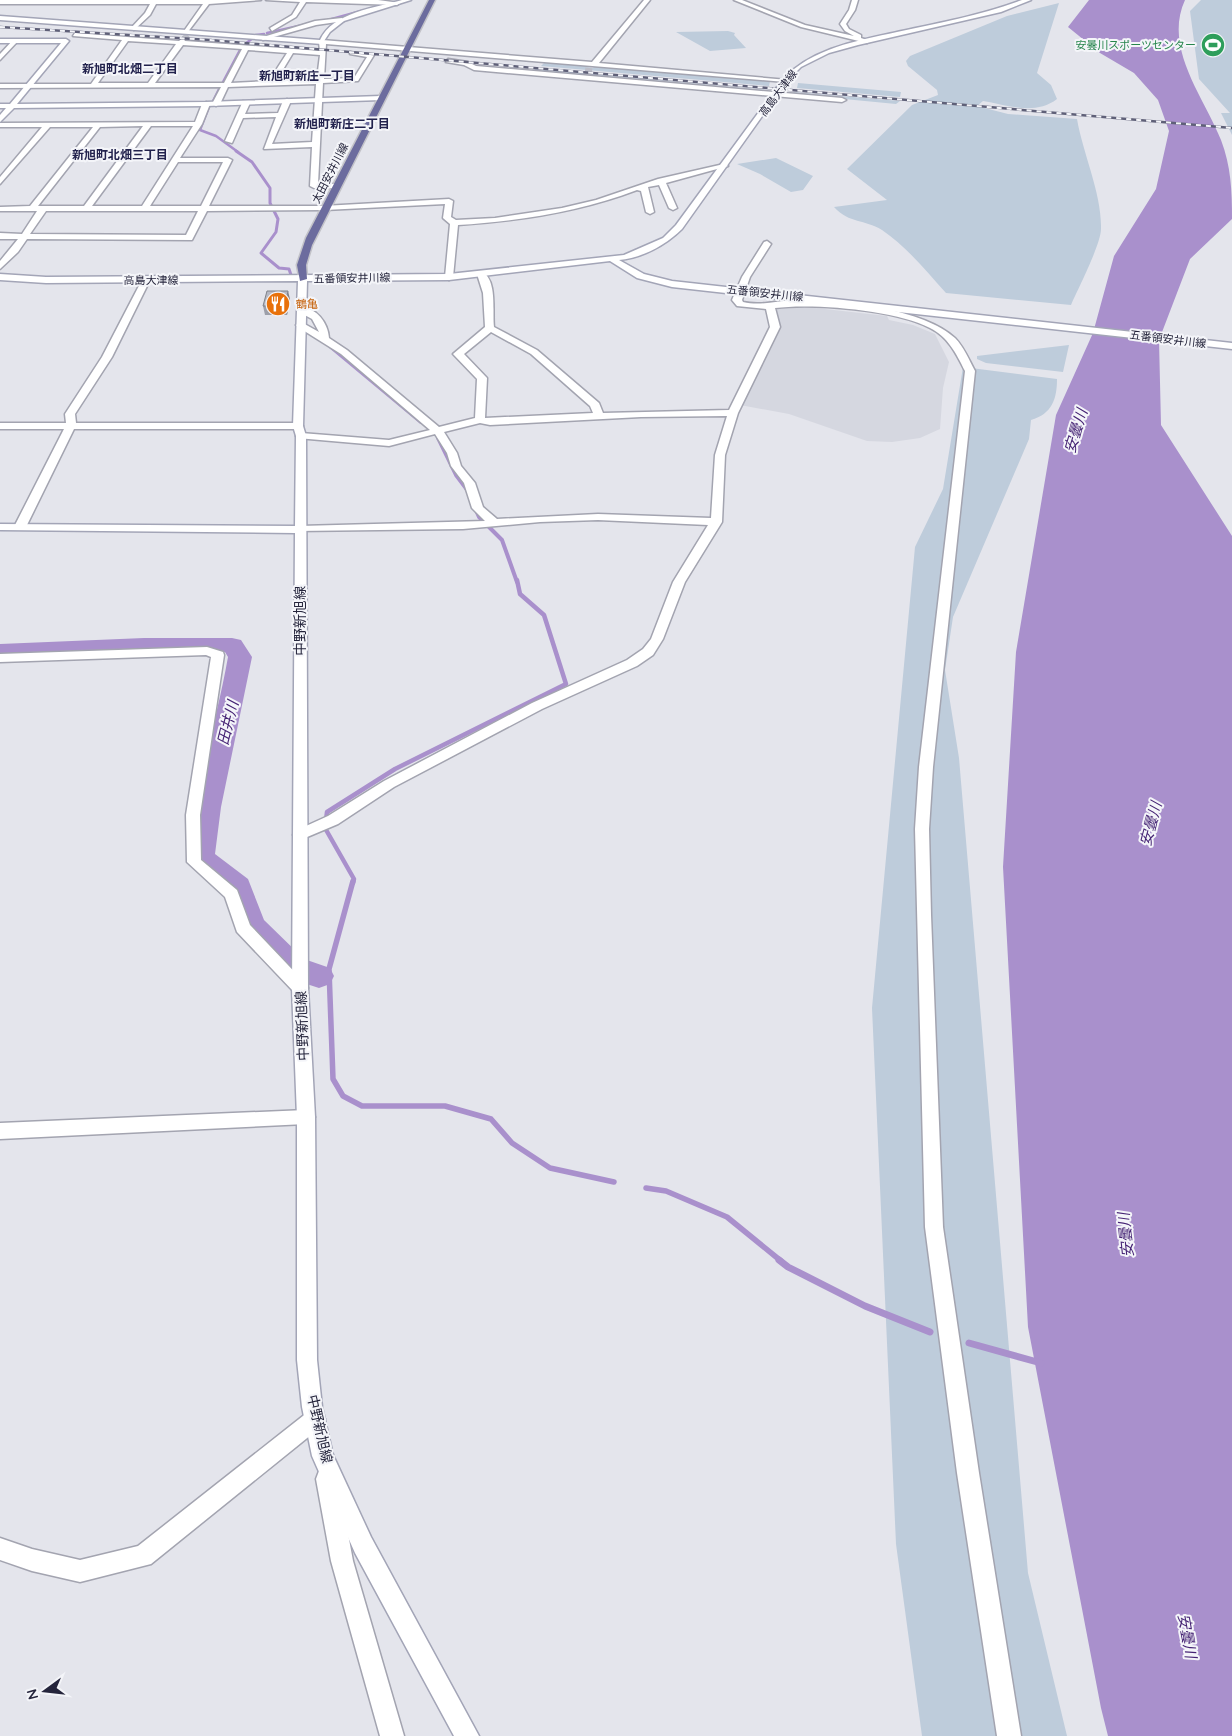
<svg xmlns="http://www.w3.org/2000/svg" width="1232" height="1736" font-family="Quicksand,'Noto Sans JP',sans-serif">
<style>
.built{fill:#d5d7e0}
.green{fill:#beccdb}
.water{fill:#a990cc}
.lines{fill:none;stroke-linecap:round;stroke-linejoin:round}
.stream-far5{stroke:#a990cc;stroke-width:2.5}
.stream-far4{stroke:#a990cc;stroke-width:3}
.stream-far3{stroke:#a990cc;stroke-width:4}
.stream-far2{stroke:#a990cc;stroke-width:4.5}
.stream-far1{stroke:#a990cc;stroke-width:5.5}
.stream{stroke:#a990cc;stroke-width:7}
.river{fill:#a990cc;fill-rule:evenodd}
.street-tunnel{stroke:#bebfc9;stroke-width:7;stroke-dasharray:7 3;stroke-linecap:butt}
.street-casing{stroke:#a3a4b0;stroke-width:3}
.secondary-casing{stroke:#a3a5b7;stroke-width:3}
.primary-casing{stroke:#c2c2c8;stroke-width:3}
.street{fill:#fff;fill-rule:evenodd}
.secondary{fill:#fff;fill-rule:evenodd}
.primary{fill:#6c6c9e;fill-rule:evenodd}
.rail-casing{stroke:#5f6078;stroke-width:2.5}
.rail{stroke:#f4f5f9;stroke-width:2;stroke-dasharray:5;stroke-linecap:butt}
.wall{fill:#9d9fa9}
.shaded-wall{fill:#7f8289}
.building{fill:#b6b9c4;stroke:#7f8289}
.labels{text-anchor:middle;stroke-width:4;stroke-linejoin:round;paint-order:stroke}
.far-leisure-label{font-size:11px;fill:#27864d;stroke:#f4f5f9;text-anchor:end}
.far-street-label{font-size:11px;fill:#25253c;stroke:#f4f5f9}
.far-food-label{font-size:11px;fill:#c56008;stroke:#f4f5f9;text-anchor:start}
.far-neighbourhood-label{font-size:12px;font-weight:bold;fill:#22224d;stroke:#f4f5f9}
.street-label{font-size:14px;fill:#25253c;stroke:#f4f5f9}
.water-label{font-size:15px;font-style:italic;fill:#452374;stroke:#f4f5f9}
</style>
<rect width="100%" height="100%" fill="#e4e5ec"/>
<path class="built" d="M779,307h28l80,9 2,4 24,5 22,9 14,28 -6,26 -3,41 -20,9 -28,4 -25,-1 -78,-27 -49,-9 39,-80 -3,-15z"/>
<path class="green" d="M1201,0h31v135l-11,-22h9l-31,-34 -9,-68z
M1059,3l-22,70 14,12 6,14c-22,17 -50,6 -74,2l-6,5 31,8 69,5c6,35 25,75 24,110 0,15 -23,60 -30,76l-125,-12c-20,-22 -39,-46 -64,-63 -18,-11 -32,-6 -48,-23l53,-7 -40,-31 65,-64 26,-10 -1,-5 -29,-24 -2,-5 4,-5 97,-40z
M728,31l7,2 -1,2 12,13 -36,3 -34,-19z
M545,62l41,3v2l7,1 2,-2 175,15 -1,5 -228,-20z
M535,69l233,21 -4,2 -179,-17 -52,-3z
M798,83l103,9 -1,5 -103,-9z
M794,92l106,9 -4,3 -104,-10z
M776,158l37,18 -10,14 -12,2 -31,-18 -23,-10z
M1069,345l-6,27 -77,-9 -9,-4v-3z
M963,367l94,12c0,20 -5,35 -26,41l-2,19 -76,178 -8,53 14,88 69,815 39,163h-145l-26,-192 -24,-536 43,-461 28,-58z"/>
<path class="water" d="M1089,0h96c-22,48 19,97 36,140 10,26 11,51 11,79l-42,40 -31,81 2,85 71,111v1200h-124l-7,-28 -73,-381 -25,-460 13,-215 40,-237 37,-82 21,-77 42,-67 13,-58 -11,-31 -24,-27 -34,-20 -32,-26z"/>
<g class="lines">
<path class="stream-far5" d="M328,20l33,-9
M267,33l36,-8
M256,35l8,-1
M245,44l8,-6
M223,82l18,-34
M213,101l7,-14
M209,107l-9,23 16,6 22,16"/>
<path class="stream-far4" d="M236,151l16,11 18,26v15l8,16 -2,13 -15,21 18,15 10,1 2,6"/>
<path class="stream-far3" d="M331,347l90,75
M438,438l18,37 12,16
M475,508l4,9 23,23 15,42"/>
<path class="stream-far2" d="M353,883l1,-4 -29,-51 2,-16 68,-43 171,-85 -22,-69 -24,-21 -3,-14"/>
<path class="stream-far1" d="M353,881l-24,88 4,110 10,17 19,10h83l46,13 21,24 38,25 64,14
M646,1188l20,3 61,26 54,44"/>
<path class="stream" d="M779,1260l9,7 77,39 65,26
M969,1343l72,20"/>
<path class="river" d="M144,638h88l9,2 11,17 -31,150 -6,47 33,25 16,41 40,39 26,9 4,8 -4,8 -11,4 -37,-12 -43,-43 -13,-40 -36,-28 -4,-7c8,-68 30,-133 42,-201l-3,-5h-81l-144,8v-16z"/>
<path class="street-tunnel" d="M183,40l8,-6
M588,75l1,-8"/>
<g class="street-casing">
<path id="street" d="M0,0h261l-52,4 -22,29 -3,-2 19,-27h-47l-6,11 -16,15 -3,-2 14,-15 5,-9h-150z
M266,0h112l22,3 -3,2 -91,-3 -10,15 -24,14 -2,-3 22,-13 8,-13z
M644,0h6l-51,63 189,17 -3,2 -459,-38 -2,35 30,-1 13,-21 -17,-3v-2l24,3 -16,26 -35,2 -5,101h21v4h-25l-4,-2 2,-39 -48,2 12,-32 -33,1 -11,25 -7,-2 18,-40 7,2 -5,11 33,-1 5,-12 4,-2 4,2 -19,43 40,-2 4,-58 -88,3 -8,17 -4,2 -4,-2 9,-17 -221,1v-4h91l31,-44 -49,-4 2,-3 104,8 4,-3 2,3 135,10 -1,-9 3,-2 270,22zM128,41l48,3 -28,39h-50zM183,45l59,4 -18,34h-69zM248,50l39,3 -18,28 -38,2zM293,53l27,2 -3,24 -41,2z
M734,0h8l63,25 49,11 -9,-5 -5,-7 9,-14 3,-10h6l-3,10 -9,14 3,5 12,6v3l9,3 -3,2 -66,-16z
M342,18l2,3 -28,4 -53,15 -3,-2 55,-17z
M13,40l5,1 -18,19v-6z
M448,59l20,3 8,4 366,32 4,2 -4,2 -368,-32 -10,-5 -18,-3z
M206,102l4,2 -8,20 -22,34h48l4,2 -23,46h114l126,-7 4,2 -2,16 5,3 39,-2 67,-10 34,-8 62,-21 66,-15 4,2 -62,17 11,25 -4,2 -4,-2 -10,-23 -11,2 6,25 -4,2 -4,-2 -5,-21 -4,-1c-58,22 -118,31 -179,35l-5,52 -4,3 -4,-3 5,-53 -7,-6 2,-14 -120,6 -118,1 -15,29 -165,-1 -9,13 -18,17v-8l18,-22h-18v-6l22,1 15,-23h-37v-4l30,-1 63,-79h-43l-50,57v-7l42,-50h-42v-4l195,-1 7,-18zM143,126l-59,80h-46l62,-79zM151,126h42l-51,80h-50zM178,162h45l-22,44h-51zM46,211h152l-12,24 -156,-1z
M767,241l4,3 -21,33 -8,23 1,2c17,4 33,-1 50,-2 43,-1 130,8 162,38 9,9 14,22 20,33l-42,396 -4,62 2,86 12,312 36,246 42,263h-24l-40,-263 -32,-246 -10,-398 4,-62 46,-396c-9,-18 -17,-34 -35,-43 -34,-18 -117,-25 -155,-20l5,19 -42,86 -13,42 -3,67 -37,60 -22,57 -10,16 -16,11 -95,43 -148,78 -56,37 -38,16 -7,-5 2,-4 33,-15 56,-35 148,-78 95,-43 16,-11 8,-10 22,-57 35,-57 -110,-5 -58,2 -77,7 -167,2 -2,-2 6,-3 185,-5 -13,-13 -8,-25 -13,-17 -4,-13 -12,-19 -46,12 -92,-8 -1,-2 5,-3 88,7 41,-10 -89,-76 -43,-27 -2,-2 5,-3 18,10 -7,-13 -13,-7v-4c17,-2 29,15 30,30l18,12 92,77 36,-9 2,-39 -24,-25 32,-27 -2,-34 -6,-19 4,-3c17,8 11,41 13,56l43,23 62,53 4,10 126,-3 41,-83 -4,-18 -29,-3 -5,-6 10,-23 22,-35zM491,332l40,22 59,52 3,7 -108,5 2,-40 -23,-24zM727,416l-12,39 -4,63 -113,-4 -101,5 -14,-12 -8,-24 -14,-17 -4,-13 -13,-21 36,-9 10,2 151,-8z
M146,277l4,3 -38,77 -37,57 1,9h222l5,3 -5,3h-224l-48,98 -2,2h-8l-2,-2 50,-98h-64v-6h66l-1,-9 37,-57 40,-77z
M207,647l16,5 1,3 -24,160 1,45 36,30 13,35 56,59 2,4 -2,4 -6,2 -6,-2 -57,-60 -12,-35 -38,-35 -1,-47 25,-158 -5,-2 -206,7v-8z
M306,1110l6,2 3,5 -3,5 -6,2 -306,15v-16z
M315,1409l7,3 3,7 -3,7 -171,138 -71,18 -48,-11 -32,-11v-22l32,11 48,11 58,-14 170,-134z
M327,1468l8,3 3,8 15,82 51,175h-24l-49,-175 -15,-82 3,-8z"/>
</g>
<g class="secondary-casing">
<path id="secondary" d="M402,0h9l-67,21 -14,11 -8,12 -322,-24v-4l320,24c13,-28 55,-32 82,-40z
M1022,0h9l-30,12 -143,33 -29,8 -28,14 -14,14 -105,148c-16,16 -40,29 -63,31l25,14 28,7 560,62v6l-560,-62 -35,-9 -27,-17 -161,19 -142,1 -4,145 3,10 2,552 7,129 2,243 5,47 11,48 38,82 108,199h-25l-99,-183 -43,-97 -10,-49 -5,-47v-243l-5,-129 3,-455 -295,-3v-6l295,2 1,-90 -3,-10 5,-145 -252,2 -46,-3v-6l46,3 403,-3 175,-19 39,-17 13,-13 107,-146c30,-31 73,-38 114,-47 42,-9 85,-17 125,-32z
M0,39h66l3,2 -52,63 189,-2 175,-6 4,2 -4,2 -175,6 -192,2 -14,14v-7l6,-7h-6v-4h10l51,-61h-61z"/>
</g>
<g class="primary-casing">
<path id="primary" d="M429,0h6l-123,245 -6,20 1,14 -7,2 -3,-16 9,-27z"/>
</g>
<use href="#street" class="street"/>
<use href="#secondary" class="secondary"/>
<use href="#primary" class="primary"/>
<g class="rail-casing">
<path id="rail" d="M0,27l210,13 1022,88"/>
</g>
<use href="#rail" class="rail"/>
</g>
<path class="wall" d="M290,299l-3,16h-22l-2,-9z"/>
<path class="shaded-wall" d="M288,291l2,8 -3,16 -2,-9z"/>
<path class="building" d="M267,291h21l-3,15h-22z"/>
<defs>
<g id="stadium-disc" transform="scale(1.25)"><circle r="9.5" fill="#2e9e5b" stroke="#f4f5f9"/><path d="M0-5a6.5 5 0 1 0 0 10a6.5 5 0 1 0 0-10ZM-3.5-1.8h7v3.6h-7Z" fill="#fff"/></g>
<g id="restaurant-disc" transform="scale(1.25)"><circle r="9.5" fill="#e8710a" stroke="#f4f5f9"/><path d="M-5-6h1v4h1v-4h1v4h1v-4h1v5L-1.5 .5V6h-2V.5L-5-1ZM5-6V6H3V1.5H1.5Q1.5-4 5-6Z" fill="#fff"/></g>
</defs>
<g fill-rule="evenodd">
<use href="#stadium-disc" x="1213" y="45"/>
<use href="#restaurant-disc" x="278" y="304"/>
</g>
<g class="labels">
<g class="far-leisure-label">
<text x="1196" y="49">安曇川スポーツセンター</text>
</g>
<g class="far-street-label">
<text transform="translate(778 93) rotate(-53)" y="4">高島大津線</text>
<text transform="translate(330 173) rotate(-63)" y="4">太田安井川線</text>
<text transform="translate(352 278) rotate(-1)" y="4">五番領安井川線</text>
<text x="151" y="284">高島大津線</text>
<text transform="translate(765 293) rotate(6)" y="4">五番領安井川線</text>
<text transform="translate(1168 339) rotate(7)" y="4">五番領安井川線</text>
</g>
<g class="far-food-label">
<text x="296" y="308">鶴亀</text>
</g>
<g class="far-neighbourhood-label">
<text x="130" y="73">新旭町北畑二丁目</text>
<text x="307" y="80">新旭町新庄一丁目</text>
<text x="342" y="128">新旭町新庄二丁目</text>
<text x="120" y="159">新旭町北畑三丁目</text>
</g>
<g class="street-label">
<text transform="translate(300 621) rotate(-90)" y="5">中野新旭線</text>
<text transform="translate(302 1026) rotate(-92)" y="5">中野新旭線</text>
<text transform="translate(320 1429) rotate(77)" y="5">中野新旭線</text>
</g>
<g class="water-label">
<text transform="translate(1076 431) rotate(-73)" y="5">安曇川</text>
<text transform="translate(228 723) rotate(-76)" y="5">田井川</text>
<text transform="translate(1151 824) rotate(-75)" y="5">安曇川</text>
<text transform="translate(1126 1235) rotate(-96)" y="5">安曇川</text>
<text transform="translate(1187 1636) rotate(80)" y="5">安曇川</text>
</g>
</g>
<g transform="translate(45 1691) rotate(255)" stroke="#f4f5f9" stroke-width="4" paint-order="stroke">
<path d="M0-4L9 19L0 12L-9 19Z" fill="#25253c"/>
<text y="-8" font-size="14" font-weight="bold" text-anchor="middle" fill="#25253c">N</text>
</g>
</svg>
